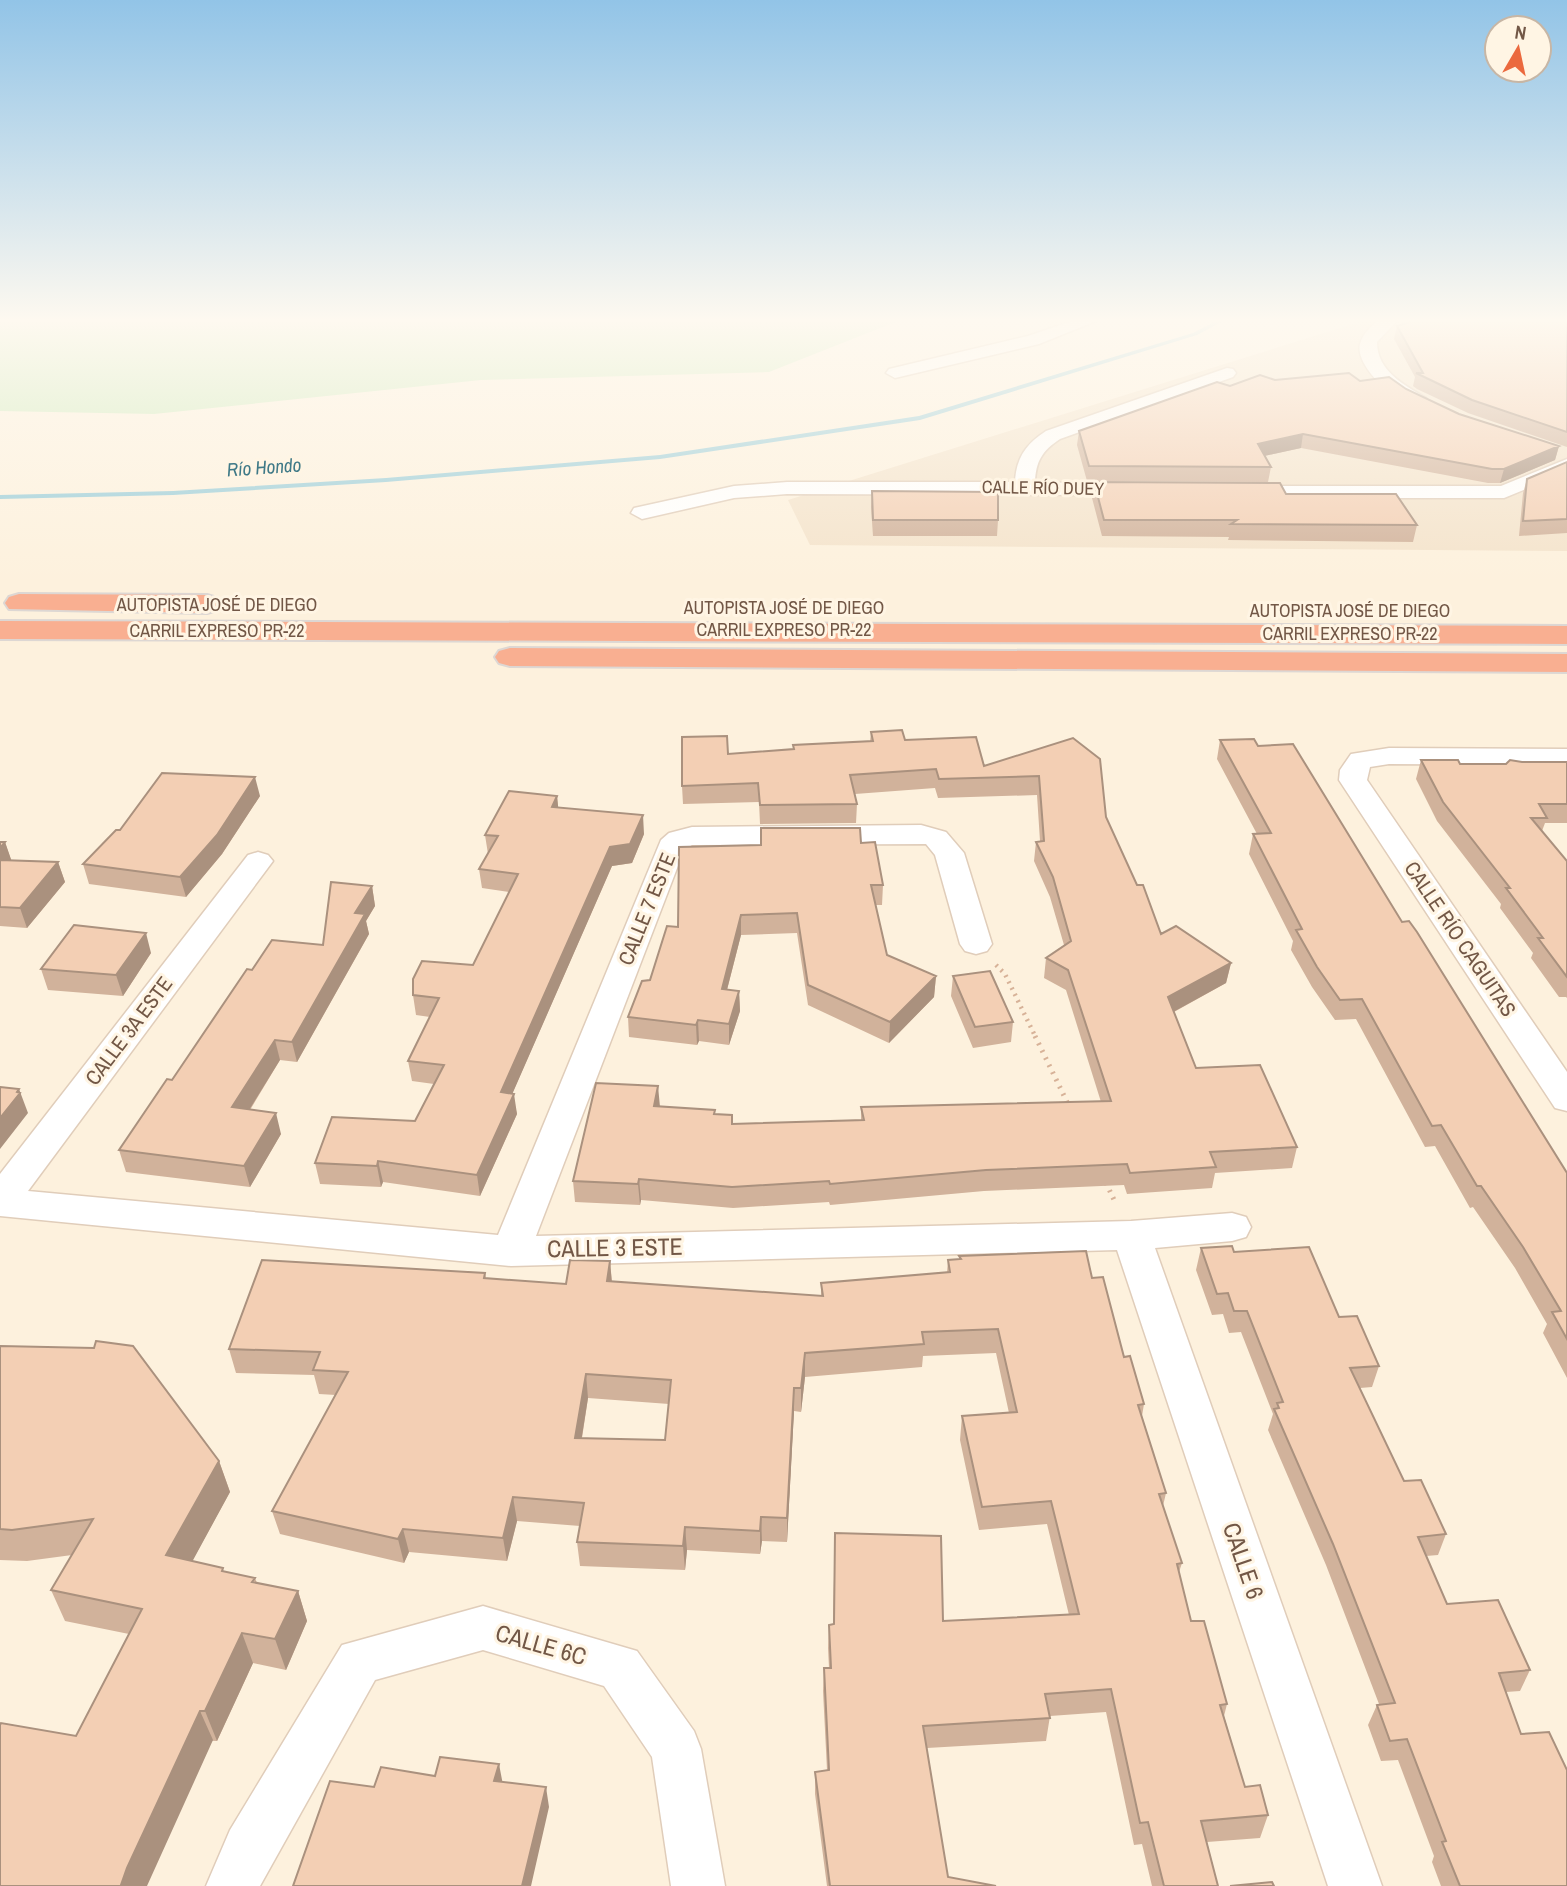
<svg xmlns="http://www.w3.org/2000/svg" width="1567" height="1886" font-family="'Archivo Narrow',sans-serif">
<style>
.residential{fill:#f4e3cb}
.green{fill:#cdeabc}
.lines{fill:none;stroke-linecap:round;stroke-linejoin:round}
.stream{fill:#98ccd8;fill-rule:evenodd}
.minor-casing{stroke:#e0cdba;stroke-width:3}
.motorway-casing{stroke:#ddd7d3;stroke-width:4}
.path-far1{stroke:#d7b298;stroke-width:4.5;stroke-dasharray:2 5;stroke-linecap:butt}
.path{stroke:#d7b298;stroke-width:5;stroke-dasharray:2 6;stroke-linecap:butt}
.minor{fill:#fff;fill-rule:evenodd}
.motorway{fill:#f9af91;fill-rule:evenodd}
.wall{fill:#d1b29b;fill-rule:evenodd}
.shaded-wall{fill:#aa917e}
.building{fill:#f3cfb4;stroke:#aa917e;stroke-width:2;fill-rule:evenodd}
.labels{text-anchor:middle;stroke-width:6;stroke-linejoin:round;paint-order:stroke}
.far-street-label{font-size:18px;fill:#725746;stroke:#fff5e4}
.far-water-label{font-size:19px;font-style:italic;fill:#3f7987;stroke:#fff5e4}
.street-label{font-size:21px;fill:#725746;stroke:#fff5e4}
.near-street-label{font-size:24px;fill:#725746;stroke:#fff5e4}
</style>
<rect width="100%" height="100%" fill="#fdf1dd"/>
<path class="residential" d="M1369,319h198v232l-757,-6 -22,-45z"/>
<path class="green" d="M0,319h903l-134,53 -288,8 -327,34 -154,-3z"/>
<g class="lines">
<path class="stream" d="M1220,319h7l-30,16 -277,85 -260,39 -274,23 -213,13 -173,4v-4l173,-4 213,-13 274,-23 259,-39 274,-83z"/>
<g class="minor-casing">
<path id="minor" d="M1078,319h23l-62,25 -144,34 -9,-5 3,-4 139,-33z
M1381,319h18l-22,23c0,29 27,43 49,56l2,4 -2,4c-22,5 -72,-38 -66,-62 3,-11 12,-19 21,-25z
M1227,368l6,1 3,4 -3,4 -173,62c-18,12 -24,22 -25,43l109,3 3,4 -3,4 -7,2 -350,-1 -53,4 -92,21 -11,-6 3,-5 100,-22 53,-4h228c1,-24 11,-38 31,-51z
M1567,459v13l-63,26h-259l-10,-6 10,-6h256z
M1389,748l178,1v16l-178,-1 -19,3 -3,13 200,292v39l-12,-3 -216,-328 1,-10 11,-16z
M921,825l25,7 18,21 28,91 -5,7 -11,3 -11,-3 -5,-7 -25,-89 -9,-11 -234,1 -8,5 -148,386 595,-15 101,-8 14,4 5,10 -5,10 -14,4 -77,7 227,638h-54l-211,-636 -606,16 -511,-50v-42l248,-319 10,-3 10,3 5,6 -245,330 470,44 163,-395 8,-7 23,-6z
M483,1606l154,45 57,80 7,18 24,137h-54l-19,-129 -48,-71 -121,-36 -108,30 -115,206h-54l24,-56 112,-185z"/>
</g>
<g class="motorway-casing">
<path id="motorway" d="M19,594l188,1 10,3 4,6 -4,6 -10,3 -198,-4 -4,-6 4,-6z
M0,621l1567,5v18l-1567,-5z
M510,648l1057,6v18l-1057,-6 -11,-3 -4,-6 4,-6z"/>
</g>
<path class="path-far1" d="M996,965l9,9 31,64"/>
<path class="path" d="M1035,1036l34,70
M1106,1183l10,21"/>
<use href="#minor" class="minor"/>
<use href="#motorway" class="motorway"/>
</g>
<path class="wall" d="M1567,319v128l-99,-34 -51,-24 -4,-3 2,-9 -21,-38 3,-13z
M1275,380l85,1 46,8 53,25 100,32 -4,14 -55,23h-12l-187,-35 -37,8 7,11 -3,15 -181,-1 -10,-36 2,-14 151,-45z
M1567,462v71l-48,3 4,-43 4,-14z
M1094,482l192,12 131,31 -4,17 -185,-2 1,-3 -127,-1 -10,-38z
M872,491l126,29 -1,16h-124l-2,-29z
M871,732l34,8 79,26 89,-28 33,79 31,68 24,49 70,29 -5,20 -52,29 22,56 101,79 -5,21 -77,5 -3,15 -85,6 -3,-9 -140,6 -154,14 -1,-3 -96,6 -92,-8 -1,5 -65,-3 -2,-21 86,-75 56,4v4l17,10 129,-4v-13l240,-5 -35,-112 -22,-12 2,-20 18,-13 -14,-48 -16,-36 2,-19 4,-1 -3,-46 -99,3 -3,-10 -80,6 2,10 -1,19 -96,1 -1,-22 -76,2 -1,-18 46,-32 65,-4v-5l77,-3z
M1220,740l38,6 144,176 165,251v205l-24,-45 4,-9 -32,-56 -42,-61 -3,1 -35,-62 -10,1 -69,-128 -21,1 -23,-33 -21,-37 2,-9 -44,-87 4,-20h4l-40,-75z
M1421,760l39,4 107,-2v61h-22l-3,8 25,30v137l-1,-1h-7l-28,-39 2,-5 -33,-45 1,-4 -64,-83 -21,-42z
M260,796l-38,58 -36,43 -97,-13 -6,-20 37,-34z
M557,796l1,11 86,27 -12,29 -20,3 -100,228 5,20 -37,82 -97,-14 -2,5 -61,-3 -5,-21 100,-42 19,-37 -22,-3 -4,-20 22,-44 -14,-2 -3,-20 60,-30 36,-73 -27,-4 -3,-19 9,-15 -3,-19z
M761,828l100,15 22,42 -1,20h-7l12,50 49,21 -2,21 -45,46 -81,-38 -11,-72 -56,2 -14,55 12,1 1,20 -11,34 -30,-4 -2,4 -68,-8 -1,-20 22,-37 111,-135z
M0,842h5l6,18 47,2 7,20 -38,46 -27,-2z
M372,886l3,20 -9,15 3,13 -72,128 -17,-2 -30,50 31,24 -31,53 -124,-15 -7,-22 53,-70 151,-135z
M151,953l-28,43 -75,-6 -7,-21z
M953,976l60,46 -2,20 -38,6 -22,-52z
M1201,1248l33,4 105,65 40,49 -7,21 -12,1 44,93 42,53 -8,21 -12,1 21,48 83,66 -10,21 -14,1 61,194h-126l-9,-24 2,-6 -36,-96 -17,1 -13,-36 9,-20 2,-1 -53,-139 -58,-135 5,-16 -32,-82 -12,1 -6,-19 -11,1 -16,-45z
M959,1256l133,22 52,126 -2,12 24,77 -3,13 19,57 -3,9 12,49 36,83 -3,12 21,71 23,28 -8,23 -53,4 11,44h-66l-10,-42 -8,1 -28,-133 -56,4 -4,25 -119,7 21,129 48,9h-169l-12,-92v-22l12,-2 -4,-79 1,-23h5l-1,-20 1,-23 4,-1 2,-91 108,88 126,-6 -22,-91 -68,6 -19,-90 2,-24 47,-3 -13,-60 -73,3 -1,11 -117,10 -4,35 -7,-1 -7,131 -25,-1 -2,13 -73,-4 -2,20 -105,-4 -3,-24 3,-16 -63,-5 -10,40 -98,-9 -5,11 -124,-29 -8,-23 64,-116 -17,-1 -5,-19 -78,-2 -7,-24 256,-76 1,5 80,6 44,-23 2,21 209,14v-13l126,-10 1,-13 11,-1zM588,1398l81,6 -4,36 -83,-2z
M0,1346l219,115 11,31 -38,69 33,11 30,6 2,5 41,8 9,30 -21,49 -33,-7 -36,78 -141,-5 53,-102 -64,-13 -14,-31 21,-35 -45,6 -27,-1z"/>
<path class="shaded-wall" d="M1303,434l-2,14 -46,10 3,-14z
M1559,446l-4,14 -55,23 4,-14z
M255,777l5,19 -38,58 -36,43 -6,-20z
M557,796l2,19 -7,-8z
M643,815l1,19 -12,29 -20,3 -108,247 -3,-21 109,-245z
M5,842l7,20 -12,14v-28z
M58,862l7,20 -38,46 -7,-20z
M372,886l3,20 -9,15 3,13 -72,128 -5,-20 63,-129z
M741,915v20l-19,74v-20z
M146,933l5,20 -28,43 -7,-21z
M1231,963l-5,20 -62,34 4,-20z
M936,976l-2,21 -45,46 1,-21z
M739,991l1,20 -11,34v-21z
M698,1020l1,21 -2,4 -1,-20z
M275,1040l5,20 -42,68 -6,-21z
M658,1086l2,21 -6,-1z
M19,1089l9,24 -28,36v-31z
M514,1094l3,20 -37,82 -3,-21z
M276,1113l5,21 -31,53 -6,-21z
M378,1161l5,21 -2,5 -4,-21z
M639,1179l2,21 -1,5 -2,-21z
M610,1261l2,24 -5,-4z
M805,1353v24l-4,35v-24z
M586,1374l2,24 -10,63 -3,-23z
M794,1388v23l-7,131v-24z
M219,1461l11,31 -51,94 -13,-31z
M513,1497l4,24 -10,40 -4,-23z
M761,1517l1,24 -2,13v-23z
M685,1527l2,23 -2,20 -2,-24z
M403,1529l6,23 -5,11 -6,-24z
M298,1591l9,30 -21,49 -11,-31z
M242,1633l11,30 -36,78 -12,-30z
M200,1711l13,29 -66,146h-25l-1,-1 6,-17z
M499,1764l4,21 -9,-4z
M546,1787l3,20 -18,79h-9z"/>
<path class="building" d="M1419,319h148v113l-95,-32 -56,-27h7l-26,-47z
M1349,373l11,8 29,-4 17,12 53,25 100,32 -55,23h-12l-189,-35 -45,10 13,23 -182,-1 -10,-35 138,-49 13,4 30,-11 15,5z
M1567,462v57l-44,2 4,-42z
M1094,482l186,1 6,11h110l21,31 -186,-1 6,-4h-133z
M872,491l126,1v28h-125z
M902,730l3,10 71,-3 8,29 89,-28 27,21 6,58 31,68h6l18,49 15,-8 55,37 -63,34 28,71 64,-3 37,82 -87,5 6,15 -86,6 -3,-9 -141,6 -156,14 -1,-3 -97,6 -93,-8 -1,5 -65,-3 23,-98 62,3 -4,20 61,4 -1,4 18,1v9l132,-4 -3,-13 250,-6 -43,-131 -22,-12 25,-17 -18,-64 -17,-35 8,-1 -5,-65 -100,3 -3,-10 -86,6 7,29 -97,1 -2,-22 -76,3v-49l45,-1 1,18 66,-5 -1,-4 80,-4 -2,-9z
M1254,739l4,7 35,-2 109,178 7,-1 8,11 150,241v166l-15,-27 9,-1 -38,-64 -42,-61h-4l-36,-61 -9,1 -70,-127 -22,1 -23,-33 -21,-37 6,-1 -49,-95 18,-1 -51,-93z
M1421,760h37l2,4h46l4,-4 12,2h45v42h-28l8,14h-16l36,43v116l-29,-39h5l-37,-50h4l-67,-86z
M162,773l93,4 -38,58 -37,42 -97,-13 33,-34h4z
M509,791l48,5 -5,11 91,8 -13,29 -20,3 -109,245 13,2 -37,81 -99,-14 -1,5 -62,-3 17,-46 83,4 29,-56 -36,-4 31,-63 -26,-3v-16l9,-18 51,4 45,-91 -39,-5 19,-33 -13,-1z
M761,828h99l1,15 14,-1 8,43h-12l16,70 49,21 -46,46 -82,-37 -11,-72 -56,2 -19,74 17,2 -10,33 -31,-4 -2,5 -68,-8 14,-36 8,-1 17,-54 11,1 1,-80 82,-2z
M0,842h5l-5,6z
M0,860l58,2 -38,46 -20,-1z
M331,882l41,4 -17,27 10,1 -73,128 -17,-2 -43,67 44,6 -32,53 -125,-16 48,-71 5,1 75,-111 5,1 20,-30 51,5z
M74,925l72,8 -30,42 -75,-6z
M990,971l23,51 -38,5 -22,-51z
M0,1087l19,2 -2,3 3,1 -20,25z
M1232,1246l2,6 75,-5 30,70 18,-1 22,50 -29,2 54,113 17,-1 25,54 -28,3 29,67 51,-4 32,70 -31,3 22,61 28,-2 18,38v116h-107l-18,-44 4,-1 -39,-102 -17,2 -13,-36 18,-2 -62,-159 -59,-135 5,-1 -2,-5 6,-1 -36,-91h-13l-6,-18 -11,1 -16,-46z
M1086,1251l6,27 11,-1 21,80 6,-1 14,48 -6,1 28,88 -7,1 23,69 -5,1 14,57h13l23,83 -7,1 25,82 15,-2 8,30 -67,6 17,65h-54l-16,-64 -8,1 -29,-134 -66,5 5,24 -127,8 25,151 48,9h-166l-15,-114 14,-2 -5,-102h7l-2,-43 5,-1 1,-91 106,3 2,85 136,-7 -28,-113 -69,6 -20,-91 55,-4 -19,-83 -76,3 2,12 -119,9 -4,35h-7l-7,130 -26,-1 -1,14 -75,-4 -2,19 -106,-4 7,-39 -71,-6 -10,41 -100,-9 -5,10 -126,-28 76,-139 -35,-2 7,-18 -91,-3 33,-89 223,13 -1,5 82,6 4,-24 40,1 -3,20 216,15 -2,-13 129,-11 -2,-12 13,-1 -2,-3zM586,1374l85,6 -6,60 -90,-2z
M96,1341l37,5 86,115 -53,94 57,13 -1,3 33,7 -3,4 46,9 -23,48 -33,-6 -37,78h-5l-73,157 -6,17 7,1h-128v-161l1,-2 75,13 66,-127 -91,-19 42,-71 -81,11 -12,-1v-183l94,2z
M440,1757l59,7 -5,17 52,6 -24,99h-229l37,-105 44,6 7,-20 54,9z
M1272,1882l2,4h-44z"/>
<linearGradient id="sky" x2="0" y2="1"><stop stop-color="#92c4e7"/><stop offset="0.55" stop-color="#fef9f0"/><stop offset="1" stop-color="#fef9f0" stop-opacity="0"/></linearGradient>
<rect width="1567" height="583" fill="url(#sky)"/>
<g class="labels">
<g class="far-street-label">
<text transform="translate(1043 488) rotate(1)" y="6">CALLE RÍO DUEY</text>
<text x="217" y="611">AUTOPISTA JOSÉ DE DIEGO</text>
<text x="784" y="614">AUTOPISTA JOSÉ DE DIEGO</text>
<text x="1350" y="617">AUTOPISTA JOSÉ DE DIEGO</text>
<text x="784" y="636">CARRIL EXPRESO PR-22</text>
<text x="217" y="637">CARRIL EXPRESO PR-22</text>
<text x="1350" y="640">CARRIL EXPRESO PR-22</text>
</g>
<g class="far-water-label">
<text transform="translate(264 467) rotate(-4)" y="7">Río Hondo</text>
</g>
<g class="street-label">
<text transform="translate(647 909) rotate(-68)" y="7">CALLE 7 ESTE</text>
<text transform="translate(1460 939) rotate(56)" y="7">CALLE RÍO CAGUITAS</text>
<text transform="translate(129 1031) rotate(-53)" y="7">CALLE 3A ESTE</text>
</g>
<g class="near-street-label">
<text transform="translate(615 1248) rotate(-1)" y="8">CALLE 3 ESTE</text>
<text transform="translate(1243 1561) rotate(71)" y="8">CALLE 6</text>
<text transform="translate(541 1645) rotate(16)" y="8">CALLE 6C</text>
</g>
</g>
<g transform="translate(1518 49) rotate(9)"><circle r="33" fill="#fff5e4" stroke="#c7b6a5" stroke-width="2"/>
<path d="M0-5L12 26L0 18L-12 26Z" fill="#eb693e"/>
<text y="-10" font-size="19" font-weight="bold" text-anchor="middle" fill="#725746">N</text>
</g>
</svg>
